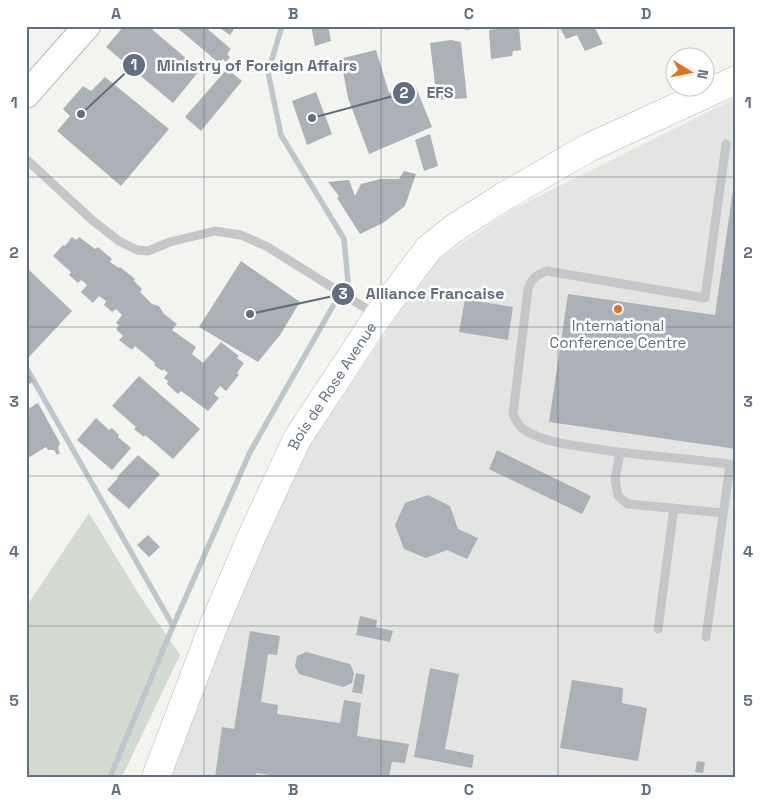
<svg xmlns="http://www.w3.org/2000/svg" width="762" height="803" font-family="'Space Grotesk',sans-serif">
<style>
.built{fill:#e4e5e3}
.green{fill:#d3dbd1}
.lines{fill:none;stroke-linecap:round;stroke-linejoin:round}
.stream{stroke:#bec6cd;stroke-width:5.5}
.building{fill:#acb1b8}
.secondary-casing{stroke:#b6b9be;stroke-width:28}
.primary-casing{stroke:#b4b7bc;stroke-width:29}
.lane{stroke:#c4c6ca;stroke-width:9}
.secondary{stroke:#fff;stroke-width:26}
.primary{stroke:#fff;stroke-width:28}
.grid{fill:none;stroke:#626e81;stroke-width:1;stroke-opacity:0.55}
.poi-dot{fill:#e5711f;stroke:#fff;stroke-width:2}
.labels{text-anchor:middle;stroke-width:5;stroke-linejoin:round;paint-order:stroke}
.poi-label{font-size:15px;fill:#626e81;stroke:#fff}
.street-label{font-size:15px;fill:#626e81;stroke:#fff}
.leader{fill:none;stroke:#626e81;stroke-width:2}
.callout-dot{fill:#626e81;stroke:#fff;stroke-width:2}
.mark-label{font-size:15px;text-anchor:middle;font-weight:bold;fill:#fff}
.callout-label{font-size:16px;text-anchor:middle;font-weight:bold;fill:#626e81;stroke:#fff;stroke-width:5;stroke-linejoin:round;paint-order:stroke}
.neatline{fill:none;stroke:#626e81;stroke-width:2}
.grid-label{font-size:16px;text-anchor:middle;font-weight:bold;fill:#626e81}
</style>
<rect width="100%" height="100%" fill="#f3f4f0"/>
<path class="built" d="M736,98v679h-566l53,-148 86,-183 84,-124 37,-57 81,-55z"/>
<path class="green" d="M89,513l51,83 40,59 -58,122h-96v-170z"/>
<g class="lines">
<path class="stream" d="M282,26l-14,46 13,63 63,104 4,42
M26,367l147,259
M110,777l63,-151 77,-174 83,-146"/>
</g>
<path class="building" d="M124,26h24l52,44 -27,33 -67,-56z
M175,26h29l27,23 -4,5 3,3 -4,5 -3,-3 -4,4z
M217,26h19l-6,9z
M311,26h17l3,15 -16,5z
M465,26h14v2l-14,2z
M519,26l2,24 -8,1 -1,5 -21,3 -2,-29z
M559,26h35l9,18 -18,7 -8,-16 -11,4z
M451,40l10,2 6,56 -30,2 -7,-57z
M376,50l13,43 26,-8 17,42 -63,27 -21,-56 -6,-32 -3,-7z
M227,69l15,12 -41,50 -16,-14z
M105,77l64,52 -48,57 -64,-55 13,-15 -7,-7 20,-23 8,5z
M316,92l16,42 -25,11 -15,-44z
M430,134l8,32 -14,5 -9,-31z
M404,171l12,3 -11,32 -22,17 -23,11 -23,-36 2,-2 -11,-14 21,-2 6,16 6,-12 19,-5h19z
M735,176l1,273 -187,-27 19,-128 147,21z
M72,237l4,3 3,-3 16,12 3,-2 14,12 -2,3 9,6 1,-1 15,12 -1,2 8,8 -2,3 12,12 7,2 5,8 13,10 -5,6 24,17 -4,7 11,9 18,-21 18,14 -2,2 7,5 -7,10 2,2 -13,16 -6,-5 -6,8 5,4 -11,13 -27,-20 -3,3 -11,-10 1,-3 -4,-3 4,-5 -5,-4 -1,2 -8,-6 1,-2 -20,-17 -3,4 -13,-10 4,-4 -7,-7 3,-4 -3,-2 6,-8 -6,-6 -4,3 -8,-7 2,-4 -7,-5 -6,7 -12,-11 6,-7 -6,-5 -3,3 -9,-8 2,-3 -18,-16 10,-11 2,1z
M241,261l59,41 -20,33 -22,27 -59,-35z
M29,270l43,41 -44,47 -2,-3v-82z
M465,299l48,8 -5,33 -49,-8z
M26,369l8,12 -8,5z
M139,376l61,53 -27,30 -28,-24 -1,2 -10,-8 2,-2 -24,-21z
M38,403l22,40 -2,5 2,5 -3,2 -3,-5h-6l-2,-3 -18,11 -2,-3v-39l2,-1 -2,-5z
M96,418l13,12 3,-2 7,7 -1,2 13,11 -19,22 -35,-30z
M497,450l94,46 -9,18 -93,-45z
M138,455l22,19 -31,35 -22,-19 11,-12 -1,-1z
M428,495l22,11 8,23 20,9 -11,21 -20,-9 -21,8 -22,-9 -9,-24 10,-22z
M148,535l12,12 -11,10 -12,-12z
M360,616l17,4 -1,7 17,4 -3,11 -34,-7z
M250,631l30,5 -3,19 -9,-1 -7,48 17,3 -1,9 63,9 4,-23 17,3 -4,33 52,8 -4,19 -13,-1 -3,15h-105l-28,-4 -1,4h-40l7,-50 12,2z
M306,652l44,12 4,9 -2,10 -9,4 -44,-13 -4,-8 2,-10z
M430,668l29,6 -14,75 29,6 -2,13 -58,-11z
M356,673l9,2 -3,19 -10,-2z
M572,680l51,8 -1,15 25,5 -9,53 -78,-13z
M697,761l8,1 -2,11 -8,-1z"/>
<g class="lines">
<g class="secondary-casing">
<path id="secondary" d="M26,95l61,-69"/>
</g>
<g class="primary-casing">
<g id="primary">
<path id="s1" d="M156,777l57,-150 38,-89 46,-99 81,-123 51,-68 27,-21 47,-30 85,-49 148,-68"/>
</g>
</g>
<path class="lane" d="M726,144l-21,154 -158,-27c-11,4 -15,7 -19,18l-15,125c3,7 6,13 13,17 19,11 43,14 64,17 48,8 97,10 146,17
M26,159l66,61 27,21 18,9 11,1 22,-9 45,-11 26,4 25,11 109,68
M620,453l-5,26 3,17 10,8 96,9
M658,629l16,-121
M706,637l24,-172"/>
<use href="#secondary" class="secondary"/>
<use href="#primary" class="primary"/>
</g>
<path class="grid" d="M204,26v751M381,26v751M558,26v751M26,177h710M26,327h710M26,476h710M26,626h710"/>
<circle class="poi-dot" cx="618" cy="309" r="5"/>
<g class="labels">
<g class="poi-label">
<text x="618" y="331">International<tspan x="618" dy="17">Conference Centre</tspan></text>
</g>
<g class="street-label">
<text dy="5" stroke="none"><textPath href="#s1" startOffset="430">Bois de Rose Avenue</textPath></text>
</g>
</g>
<path class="leader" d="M81 114L134 65M312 118L404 93M250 314L343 294"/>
<g class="callout-dot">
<circle cx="81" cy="114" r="5"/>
<circle cx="312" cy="118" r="5"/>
<circle cx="250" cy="314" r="5"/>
<circle cx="134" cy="65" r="12"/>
<circle cx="404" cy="93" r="12"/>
<circle cx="343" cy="294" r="12"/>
</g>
<g class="mark-label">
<text x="134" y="70">1</text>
<text x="404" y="98">2</text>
<text x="343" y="299">3</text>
</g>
<g class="callout-label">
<text x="257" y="71">Ministry of Foreign Affairs</text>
<text x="440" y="98">EFS</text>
<text x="435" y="299">Alliance Francaise</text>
</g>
<rect width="762" height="803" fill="none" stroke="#ffffff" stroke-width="55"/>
<g transform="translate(690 72) rotate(100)"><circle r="24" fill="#ffffff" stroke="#c0c5cd"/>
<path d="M0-4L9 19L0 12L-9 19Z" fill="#e5711f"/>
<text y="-8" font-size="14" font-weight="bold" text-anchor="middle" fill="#626e81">N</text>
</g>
<rect x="28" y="28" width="706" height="748" class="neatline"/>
<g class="grid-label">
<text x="116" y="19">A</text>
<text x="293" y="19">B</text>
<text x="469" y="19">C</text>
<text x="646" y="19">D</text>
<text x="14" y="108">1</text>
<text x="748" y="108">1</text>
<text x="14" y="258">2</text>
<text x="748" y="258">2</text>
<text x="14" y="407">3</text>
<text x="748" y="407">3</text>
<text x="14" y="557">4</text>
<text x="748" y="557">4</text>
<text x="14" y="706">5</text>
<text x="748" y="706">5</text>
<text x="116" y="795">A</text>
<text x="293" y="795">B</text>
<text x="469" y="795">C</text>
<text x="646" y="795">D</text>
</g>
</svg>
